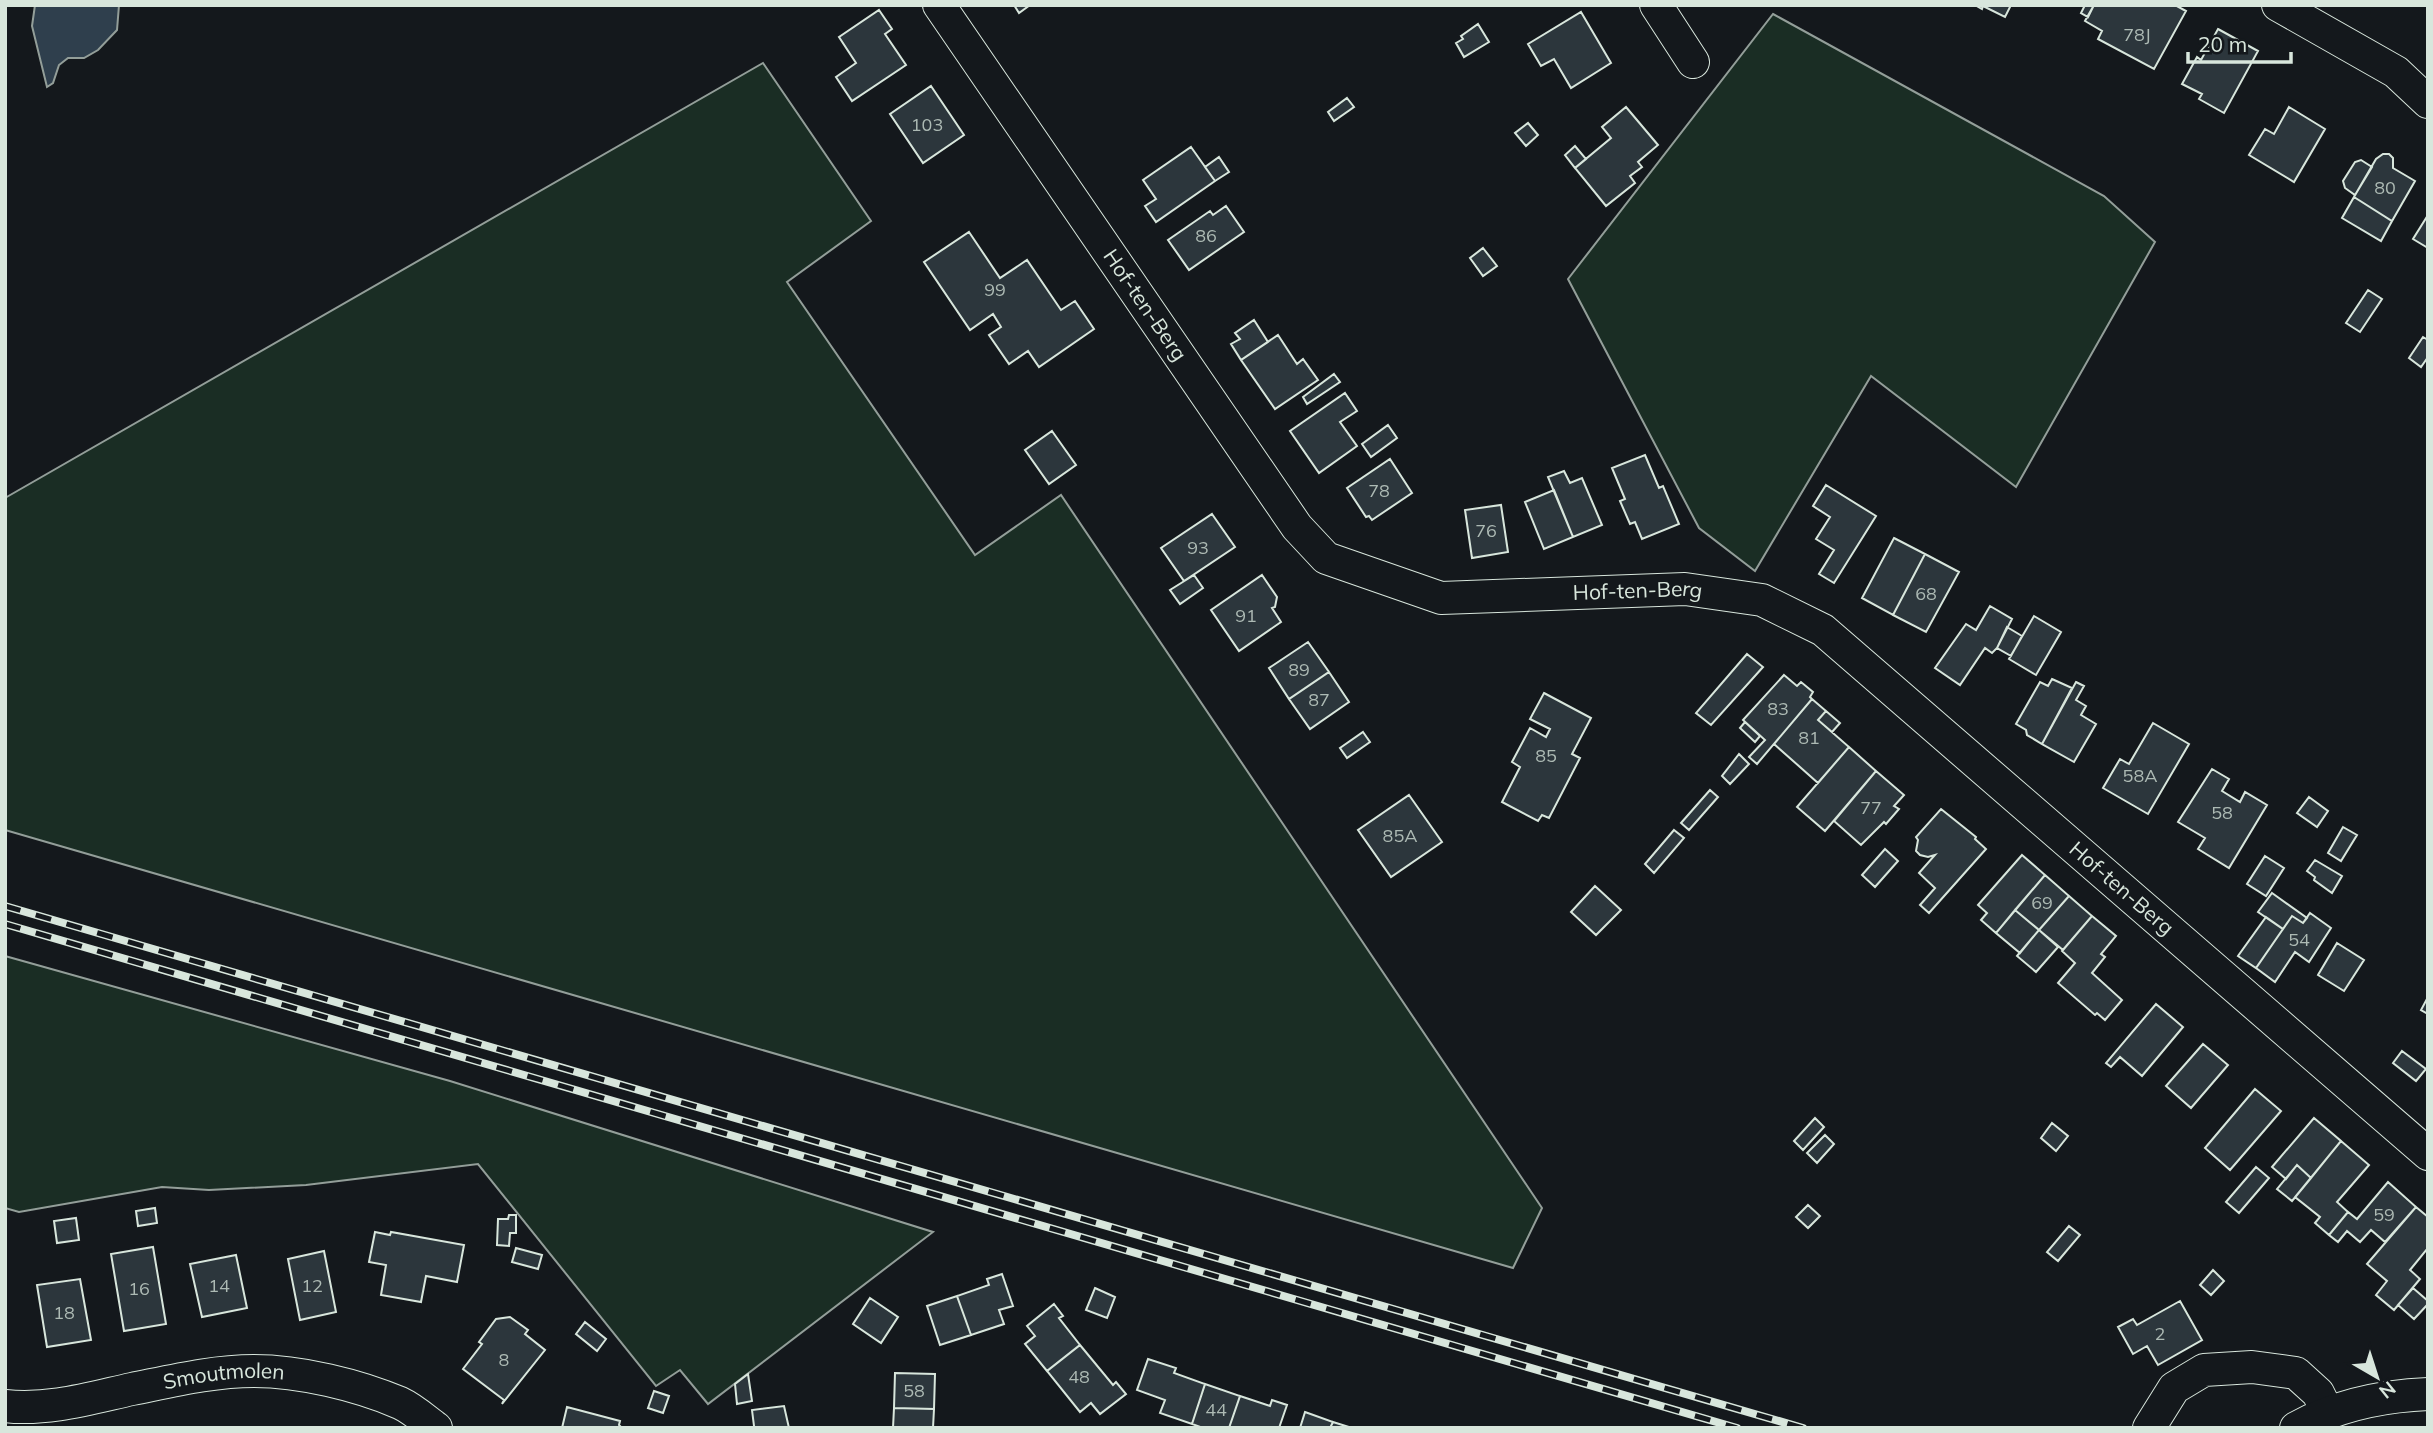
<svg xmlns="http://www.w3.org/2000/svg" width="2433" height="1433" font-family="Mulish,sans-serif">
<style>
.green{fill:#1a2d24;stroke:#939e99;stroke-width:2}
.water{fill:#2f3f4d;stroke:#939e99;stroke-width:2}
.building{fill:#2c363c;stroke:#d8e6dc;stroke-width:2}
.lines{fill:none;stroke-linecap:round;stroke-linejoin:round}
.minor-casing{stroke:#d8e6dc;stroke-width:34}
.minor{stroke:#14181c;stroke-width:32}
.rail-casing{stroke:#d8e6dc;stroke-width:8}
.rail{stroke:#14181c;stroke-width:5;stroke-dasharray:16;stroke-linecap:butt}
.labels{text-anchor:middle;stroke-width:5;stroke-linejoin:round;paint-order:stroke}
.number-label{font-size:18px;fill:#adbab4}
.street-label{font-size:21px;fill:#d8e6dc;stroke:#14181c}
</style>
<rect width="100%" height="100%" fill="#14181c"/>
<path class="green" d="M1773,14l331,182 51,46 -139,245 -145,-111 -116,195 -56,-43 -131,-249z
M763,63l108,158 -84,61 188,273 86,-60 481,713 -29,60 -1508,-438v-332z
M5,956l445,125 483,151 -225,172 -28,-34 -24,16 -178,-222 -172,21 -97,5 -47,-3 -143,25 -14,-4z"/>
<path class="water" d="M35,5h84l-2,25 -19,20 -14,8h-16l-9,7 -6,18 -6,4 -15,-61z"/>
<path class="building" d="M1014,5h16l-11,8z
M1975,5h36l-6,12 -22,-11 -1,3z
M2085,5h9l-6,12 -7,-4z
M2094,5h81l11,6 -32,58 -56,-30 4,-8 -17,-10z
M879,10l13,19 -7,5 21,31 -54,36 -16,-24 20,-14 -17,-26z
M1581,12l30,51 -40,25 -17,-29 -13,7 -13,-22z
M1478,24l11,18 -25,15 -8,-14 7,-4 -2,-3z
M2218,29l40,22 -34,62 -25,-14 3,-5 -20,-10 15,-27 4,3z
M931,86l33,49 -41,28 -33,-49z
M1347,98l7,9 -20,14 -6,-9z
M1626,107l32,38 -20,17 4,5 -12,9 5,7 -29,23 -31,-38 36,-30 -9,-11z
M2289,107l36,22 -31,53 -45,-27 16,-26 9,5z
M1528,123l10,12 -12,11 -11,-13z
M1575,146l11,13 -11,9 -10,-13z
M1191,147l24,34 -59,41 -11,-16 11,-7 -13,-19z
M2383,154h6l4,4v10l22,13 -23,40 -38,-24 22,-38z
M1219,157l10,15 -14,9 -10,-14z
M2361,160l11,7 -17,28 -10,-7 -2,-7 12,-19z
M2354,197l38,24 -11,20 -39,-23z
M1226,206l18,26 -55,38 -21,-30 42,-29 3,4z
M2428,215v33l-15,-9z
M969,232l31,46 27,-18 34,50 14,-9 19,28 -55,38 -11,-16 -19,13 -20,-29 12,-8 -8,-13 -23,16 -46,-68z
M1483,248l14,18 -14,10 -13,-18z
M2368,290l14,9 -22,33 -14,-9z
M1254,320l14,22 -27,18 -10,-16 9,-5 -5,-6z
M1278,335l19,29 6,-5 15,21 -43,29 -34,-49z
M2423,337l5,3v17l-7,10 -12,-9z
M1334,374l6,8 -33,22 -4,-7z
M1345,393l12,18 -17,11 17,24 -38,27 -29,-42z
M1388,425l9,13 -26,19 -9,-13z
M1052,431l24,34 -27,19 -24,-34z
M1645,455l14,33 4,-2 16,38 -37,15 -7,-17 -5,2 -10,-23 5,-2 -13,-31z
M1390,459l22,34 -40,27 -3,-4 -3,1 -19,-29z
M1564,471l6,12 12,-5 20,47 -29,12 -25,-60z
M1826,485l50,31 -42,67 -15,-9 15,-24 -18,-11 14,-22 -17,-11z
M1554,490l19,47 -29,12 -19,-47z
M1501,505l7,47 -36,6 -7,-48z
M1212,514l23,33 -51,34 -23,-33z
M1894,538l31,16 -32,61 -31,-17z
M1925,554l34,18 -33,60 -33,-17z
M1194,575l9,13 -23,16 -10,-14z
M1262,575l15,22 -2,10 -3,1 9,14 -42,29 -28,-41z
M1990,606l22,13 -15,29 -5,5 -7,-5 -25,37 -25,-17 31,-44 10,6z
M2034,616l27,16 -25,43 -27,-16z
M2007,627l15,9 -11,20 -14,-8z
M1308,642l21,30 -40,27 -20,-31z
M1747,654l16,13 -52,58 -15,-12z
M1329,672l20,30 -39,27 -21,-30z
M1784,675l13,11 4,-4 12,10 -3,5 2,2 -55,65 -8,-7 16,-17 -22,-20z
M2052,679l20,9 -30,56 -15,-9 -1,-5 -10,-6 24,-42 8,4z
M2076,682l8,4 -8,14 10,6 -5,9 15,9 -22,38 -32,-18z
M1544,693l47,25 -19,36 8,4 -31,60 -7,-3 -4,6 -36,-19 18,-35 -8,-5 18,-34 16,9 4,-8 -20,-10z
M1812,699l14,12 -8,9 31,27 -31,36 -44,-39z
M1826,711l14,12 -8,9 -14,-12z
M1745,722l15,14 -5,6 -15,-14z
M2153,723l36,21 -41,70 -45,-26 17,-29 9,5z
M1363,732l7,10 -23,16 -7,-10z
M1849,747l27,24 -51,60 -28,-24z
M1739,754l10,10 -19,20 -8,-8z
M2212,769l17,10 -7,12 18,11 5,-10 22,13 -38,63 -31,-19 7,-11 -27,-16z
M1876,771l28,24 -10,11 5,3 -13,15 -2,-2 -23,23 -27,-24z
M1710,790l8,7 -29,33 -8,-7z
M1409,795l33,47 -51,35 -33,-47z
M2309,797l19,14 -11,16 -20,-14z
M1941,809l35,28 -1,2 11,10 -57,64 -9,-8 15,-17 -16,-15 16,-18 -7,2 -8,-2 -4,-4 2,-11 -2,-3z
M2343,827l14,8 -16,26 -13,-8z
M1674,830l10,8 -30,35 -9,-9z
M1885,849l13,12 -23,26 -13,-12z
M2022,855l23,20 -49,58 -15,-13 6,-7 -9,-8z
M2265,856l19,12 -18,28 -19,-12z
M2315,860l27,16 -10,17 -18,-13 1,-3 -8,-6z
M2045,875l24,21 -30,34 -24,-20z
M1595,886l26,24 -25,25 -25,-23z
M2272,893l35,25 -4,5 -11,-7 -9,13 -25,-17z
M2069,896l23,20 -29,34 -24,-20z
M2015,910l24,20 -19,23 -24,-20z
M2310,913l21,15 -22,34 -14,-10 -20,30 -19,-14 36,-52 11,7z
M2092,916l24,20 -15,18 4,3 -13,16 30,27 -17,20 -8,-7 -2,2 -37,-32 17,-20 -13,-12z
M2266,917l17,12 -27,39 -18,-12z
M2039,930l19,17 -22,25 -19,-16z
M2337,943l27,17 -20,31 -26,-16z
M2428,997v17l-7,-4z
M2156,1004l27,23 -41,49 -22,-19 -9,10 -5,-4z
M2203,1044l25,21 -37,43 -25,-22z
M2402,1051l24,18 -10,12 -23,-18z
M2255,1089l26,22 -51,59 -25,-22z
M1815,1118l9,9 -21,23 -9,-9z
M2314,1118l27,23 -30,37 -14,-13 -11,14 -14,-12z
M2052,1123l16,13 -12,15 -15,-13z
M1825,1135l9,9 -17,19 -10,-10z
M2341,1141l28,24 -32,37 11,10 -19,23 -14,-12 5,-6 -25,-20z
M2297,1165l14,13 -19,23 -15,-12z
M2256,1167l13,11 -30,35 -13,-11z
M2388,1182l28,25 -31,35 -14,-12 -11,12 -13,-11 -9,11 -9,-7 19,-23 9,7z
M1808,1205l12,11 -12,12 -12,-11z
M2416,1207l12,10v31l-18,22 10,9 -26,31 -18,-15 11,-14 -20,-17z
M155,1208l2,15 -19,3 -2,-15z
M509,1215h7v18h-6l-1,13 -12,-1 1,-26h10z
M76,1218l3,22 -22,3 -3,-22z
M2069,1226l11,9 -22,26 -11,-9z
M375,1232l15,3 1,-3 73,13 -7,37 -31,-6 -5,26 -40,-7 5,-30 -17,-3z
M153,1247l13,77 -42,7 -13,-77z
M516,1248l26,7 -4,14 -26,-7z
M324,1251l12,61 -36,8 -12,-61z
M236,1255l11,53 -45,9 -12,-53z
M2213,1270l11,11 -13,14 -11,-10z
M1002,1274l11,32 -14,4 5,14 -33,11 -14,-39 32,-11 -2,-6z
M80,1279l11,61 -44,7 -10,-62z
M1095,1288l20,9 -8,21 -21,-8z
M2413,1288l15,13v3l-14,15 -16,-14z
M957,1296l14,39 -31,10 -13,-39z
M870,1298l28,19 -17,26 -28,-19z
M2180,1301l22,39 -44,25 -11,-19 -14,8 -15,-27 15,-8 4,6z
M1054,1304l9,12 -4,2 21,27 -33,26 -22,-27 10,-8 -8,-10z
M510,1317l18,13 -3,4 20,16 -43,54 2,-4 -41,-31 19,-25 -3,-2 17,-23z
M585,1322l21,17 -9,12 -21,-17z
M1080,1345l33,40 3,-3 10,12 -26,20 -9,-11 -11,9 -33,-41z
M1148,1359l28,9 -2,5 31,11 -13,40 -32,-11 5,-13 -28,-10z
M895,1373l40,1 -1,35 -40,-1z
M748,1374l4,27 -15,3 -2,-20z
M1205,1384l35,12 -11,32h-26l-11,-4z
M654,1391l15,5 -6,17 -15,-5z
M1240,1396l30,10 2,-6 15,5 -8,23h-50z
M784,1406l5,22h-37l2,-2 -2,-16z
M567,1407l53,14 -1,4 3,3h-60z
M894,1408l40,1 -1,19h-40z
M1305,1412l28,10 -3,6h-30z
M1333,1422l19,6h-22z"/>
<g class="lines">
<g class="minor-casing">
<g id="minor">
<path id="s1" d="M939,5l358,522 29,31 115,40 244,-9 77,11 61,30 605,524"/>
<path d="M1656,5l37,57"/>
<path d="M2278,5l118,67 32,30"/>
<path id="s2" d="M5,1406c43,5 86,-8 127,-17 40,-8 81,-18 122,-18 46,0 104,14 146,32 13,6 25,17 36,25"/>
<path d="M2149,1428l25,-40 30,-18 48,-3 44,6 22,20 10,20"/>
<path d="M2296,1428c41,-23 85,-32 132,-34"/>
</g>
</g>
<use href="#minor" class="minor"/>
<g class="rail-casing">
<path id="rail" d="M5,906l1798,522
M5,924l1732,504"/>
</g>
<use href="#rail" class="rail"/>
</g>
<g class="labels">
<g class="number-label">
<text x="2137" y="41">78J</text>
<text x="927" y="131">103</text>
<text x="2385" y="194">80</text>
<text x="1206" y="242">86</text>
<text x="995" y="296">99</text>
<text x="1379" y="497">78</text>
<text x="1486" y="537">76</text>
<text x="1198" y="554">93</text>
<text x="1926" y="600">68</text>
<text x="1246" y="622">91</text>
<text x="1299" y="676">89</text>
<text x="1319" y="706">87</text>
<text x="1778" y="715">83</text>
<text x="1809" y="744">81</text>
<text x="1546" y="762">85</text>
<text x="2140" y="782">58A</text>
<text x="1871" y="814">77</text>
<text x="2222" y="819">58</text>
<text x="1400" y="842">85A</text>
<text x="2042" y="909">69</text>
<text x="2299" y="946">54</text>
<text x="2384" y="1221">59</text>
<text x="219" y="1292">14</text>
<text x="312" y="1292">12</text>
<text x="139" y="1295">16</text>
<text x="64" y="1319">18</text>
<text x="2160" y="1340">2</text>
<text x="504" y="1366">8</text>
<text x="1079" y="1383">48</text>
<text x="914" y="1397">58</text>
<text x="1216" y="1416">44</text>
</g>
<g class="street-label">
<text dy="7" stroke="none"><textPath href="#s1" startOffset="364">Hof-ten-Berg</textPath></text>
<text dy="7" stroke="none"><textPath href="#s1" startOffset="994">Hof-ten-Berg</textPath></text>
<text dy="7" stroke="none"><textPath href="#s1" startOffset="1582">Hof-ten-Berg</textPath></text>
<text dy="7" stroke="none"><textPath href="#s2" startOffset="222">Smoutmolen</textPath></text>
</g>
</g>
<rect width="2433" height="1433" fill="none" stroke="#d8e6dc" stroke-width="14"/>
<g transform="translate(2377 1377) rotate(141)" stroke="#14181c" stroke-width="5" paint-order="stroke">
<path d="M0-5L12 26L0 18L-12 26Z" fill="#d8e6dc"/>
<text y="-10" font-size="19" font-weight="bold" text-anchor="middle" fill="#d8e6dc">N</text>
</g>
<path d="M2188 52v10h103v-10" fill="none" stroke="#d8e6dc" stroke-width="3.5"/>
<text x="2198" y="52" font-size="21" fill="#d8e6dc" stroke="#14181c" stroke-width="5" paint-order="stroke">20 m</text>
</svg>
